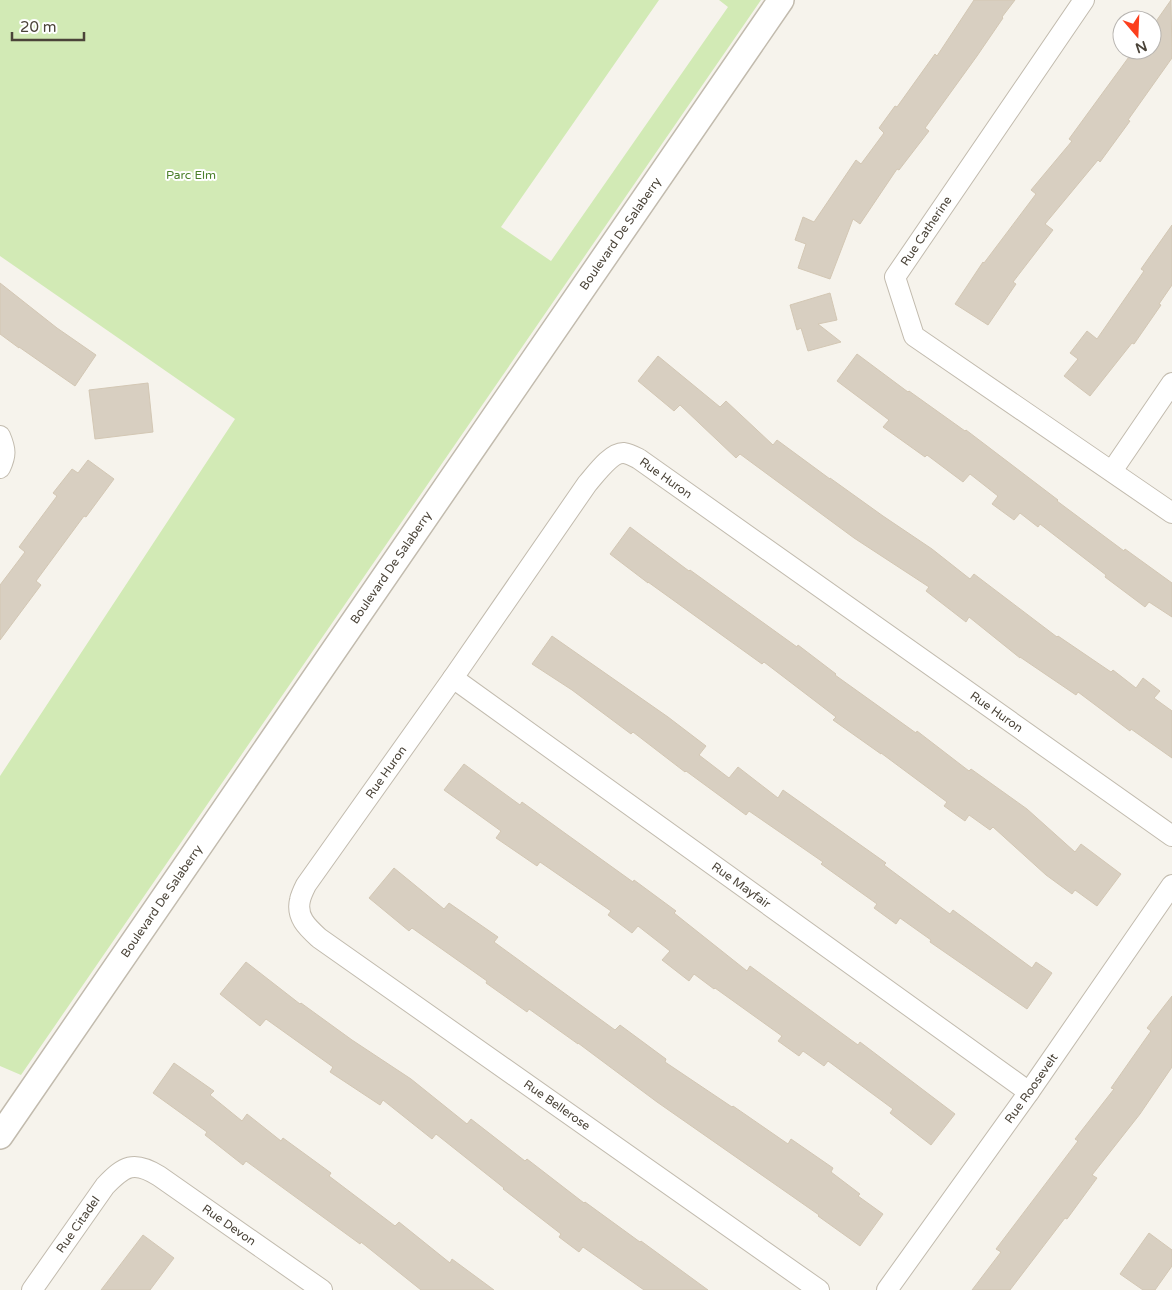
<svg xmlns="http://www.w3.org/2000/svg" width="1172" height="1290" font-family="'Varela Round',sans-serif">
<style>
.green{fill:#d2eab5}
.building{fill:#d8cfc1;stroke:#d3c7b4}
.lines{fill:none;stroke-linecap:round;stroke-linejoin:round}
.minor-casing{stroke:#c2bbae;stroke-width:22}
.tertiary-casing{stroke:#c2bbae;stroke-width:28}
.minor{stroke:#fff;stroke-width:20}
.tertiary{stroke:#fff;stroke-width:25}
.labels{text-anchor:middle;stroke-width:4;stroke-linejoin:round;paint-order:stroke}
.park-label{font-size:12px;fill:#4a7f2a;stroke:#fff}
.street-label{font-size:12px;fill:#4b4439;stroke:#fff}
</style>
<rect width="100%" height="100%" fill="#f6f3ec"/>
<path class="green" d="M0,0h659l-158,227 50,34 177,-254 -9,-7h42l-740,1075 -21,-9v-290l235,-357 -235,-163z"/>
<path class="building" d="M974,0h41l-13,17 1,1 -26,38 -52,72 4,3 -30,39 -2,-1 -37,55 -7,-5 -23,60 -32,-11 8,-24 -11,-4 8,-23 11,5 42,-62 5,4 23,-31 -5,-5 16,-22 2,1 38,-53 2,2z
M1171,0l1,58 -44,62 2,1 -30,41 -2,-2 -53,64 8,6 -40,52 3,2 -28,41 -33,-21 28,-42 1,1 52,-69 -5,-4 41,-49 -3,-2 65,-89h18v-23z
M1172,225v60l-13,19 2,1 -27,39 -2,-1 -42,53 -26,-20 14,-17 -8,-6 17,-22 10,8 47,-68 -3,-2z
M0,283l57,45 39,27 -21,31 -56,-39v1l-19,-14z
M830,293l7,27 -19,4 23,18 -33,9 -7,-23 -4,2 -7,-25z
M857,354l51,38 1,-1 56,40 1,-1 92,70 -1,1 67,50 1,-2 47,34v34l-23,-15 -4,5 -40,-30 1,-2 -66,-51 -2,3 -18,-14 -6,7 -22,-16 6,-8 -28,-22 -7,8 -36,-27 -2,2 -42,-30 6,-7 -52,-39z
M658,356l62,51 6,-6 47,44 4,-5 53,39v-1l53,38 49,33 38,30 4,-5 83,63 1,-1 53,36 2,-2 23,18 7,-10 17,13 -6,7 18,13v47l-41,-29 -1,2 -52,-39 -2,3 -56,-38v1l-51,-41 -3,5 -40,-31 3,-4 -75,-49 -114,-84 -4,4 -56,-53 -6,6 -36,-30z
M148,383l5,49 -58,7 -6,-49z
M88,460l26,19 -28,38 -2,-1 -48,65 5,4 -41,55v-55l25,-33 -6,-5 38,-51 -4,-3 19,-24 6,4z
M630,527l59,44 1,-1 107,77 1,-2 38,29 -1,1 81,58 1,-2 52,40 2,-2 56,40 48,43 6,-8 40,30 -24,32 -22,-16 -3,4 -26,-19 -53,-48 -3,3 -21,-15 -4,6 -21,-15 3,-4 -66,-49v1l-48,-34 3,-3 -72,-55 -2,2 -114,-82v1l-38,-29z
M552,636l116,81 38,29 -7,9 30,23 9,-11 40,31 5,-8 103,73 -2,2 66,49 3,-4 79,58 4,-6 16,11 -25,36 -97,-67 1,-2 -31,-22 -4,6 -22,-16 3,-4 -56,-40 2,-2 -74,-51 -3,4 -60,-44 -1,1 -52,-40 -2,2 -59,-44 -40,-26z
M464,764l56,41 2,-3 40,29 71,51 1,-2 42,31 -2,2 73,58 3,-5 108,79 2,-3 95,72 -24,31 -41,-32 3,-4 -65,-48 -4,5 -21,-15 -4,5 -21,-15 4,-5 -67,-48 -1,1 -20,-15 -5,7 -27,-21 8,-9 -32,-25 -6,7 -24,-18 3,-4 -71,-49 -3,4 -41,-28 5,-7 -57,-41z
M394,868l50,41 5,-6 49,34 -4,5 121,88 5,-5 46,34 -1,3 67,45 1,-1 55,38 3,-5 42,29 -2,4 29,22 -2,2 25,18 -23,32 -42,-30 1,-1 -162,-113 -79,-59v1l-49,-35 -2,3 -41,-29 1,-2 -75,-53 -3,3 -40,-33z
M246,962l54,42 1,-1 51,37 59,39 56,45 4,-5 54,42 2,-2 57,44 1,-1 55,40 1,-1 67,49h-64l-61,-43 -4,5 -20,-15 2,-3 -58,-45 1,-1 -68,-54 -4,5 -49,-39 -3,5 -50,-33 3,-5 -67,-48 -6,7 -40,-32z
M1172,996v71l-32,47 -48,61 5,3 -30,41 -2,-1 -55,72h-38l29,-38 -5,-3 82,-108 -3,-2 39,-50 -3,-1 40,-57 -4,-3z
M174,1063l40,28 -4,4 32,26 5,-7 34,27 2,-3 48,35 -2,3 66,50 4,-4 51,41 2,-4 42,31h-73l-60,-48 -1,2 -114,-83 -3,4 -38,-30 2,-3 -54,-39z
M1149,1233l23,17v16l-17,24h-12l-23,-16z
M143,1235l31,23 -24,32h-49z"/>
<g class="lines">
<g class="minor-casing">
<g id="minor">
<path d="M1084,0l-189,277 19,59 258,177"/>
<path d="M0,436c6,14 6,19 0,32"/>
<path d="M1112,471l60,-88"/>
<path id="s1" d="M453,678l576,414"/>
<path id="s2" d="M32,1290l73,-104c19,-20 29,-26 54,-10l163,114"/>
<path id="s3" d="M819,1290l-500,-352c-12,-11 -23,-21 -19,-38 1,-5 4,-11 6,-15l147,-207 134,-194c8,-9 24,-32 37,-31 6,1 11,4 15,6l533,377"/>
<path id="s4" d="M887,1290l142,-198 143,-207"/>
</g>
</g>
<g class="tertiary-casing">
<g id="tertiary">
<path id="s5" d="M0,1136l781,-1136"/>
</g>
</g>
<use href="#minor" class="minor"/>
<use href="#tertiary" class="tertiary"/>
</g>
<g class="labels">
<g class="park-label">
<text x="191" y="179">Parc Elm</text>
</g>
<g class="street-label">
<text transform="translate(926 231) rotate(-56)" y="4">Rue Catherine</text>
<text dy="4" stroke="none"><textPath href="#s5" startOffset="1095">Boulevard De Salaberry</textPath></text>
<text dy="4" stroke="none"><textPath href="#s3" startOffset="1261">Rue Huron</textPath></text>
<text dy="4" stroke="none"><textPath href="#s5" startOffset="690">Boulevard De Salaberry</textPath></text>
<text dy="4" stroke="none"><textPath href="#s3" startOffset="1666">Rue Huron</textPath></text>
<text dy="4" stroke="none"><textPath href="#s3" startOffset="811">Rue Huron</textPath></text>
<text dy="4" stroke="none"><textPath href="#s1" startOffset="355">Rue Mayfair</textPath></text>
<text dy="4" stroke="none"><textPath href="#s5" startOffset="285">Boulevard De Salaberry</textPath></text>
<text dy="4" stroke="none"><textPath href="#s4" startOffset="248">Rue Roosevelt</textPath></text>
<text transform="translate(557 1105) rotate(35)" y="4">Rue Bellerose</text>
<text dy="4" stroke="none"><textPath href="#s2" startOffset="80">Rue Citadel</textPath></text>
<text dy="4" stroke="none"><textPath href="#s2" startOffset="275">Rue Devon</textPath></text>
</g>
</g>
<g transform="translate(1137 35) rotate(161)"><circle r="24" fill="#ffffff" stroke="#b7b4b0"/>
<path d="M0-4L9 19L0 12L-9 19Z" fill="#fc3f1d"/>
<text y="-8" font-size="14" font-weight="bold" text-anchor="middle" fill="#4b4439">N</text>
</g>
<path d="M12 32v8h72v-8" fill="none" stroke="#4b4439" stroke-width="2.5"/>
<text x="20" y="32" font-size="15" fill="#4b4439" stroke="#ffffff" stroke-width="4" paint-order="stroke">20 m</text>
</svg>
